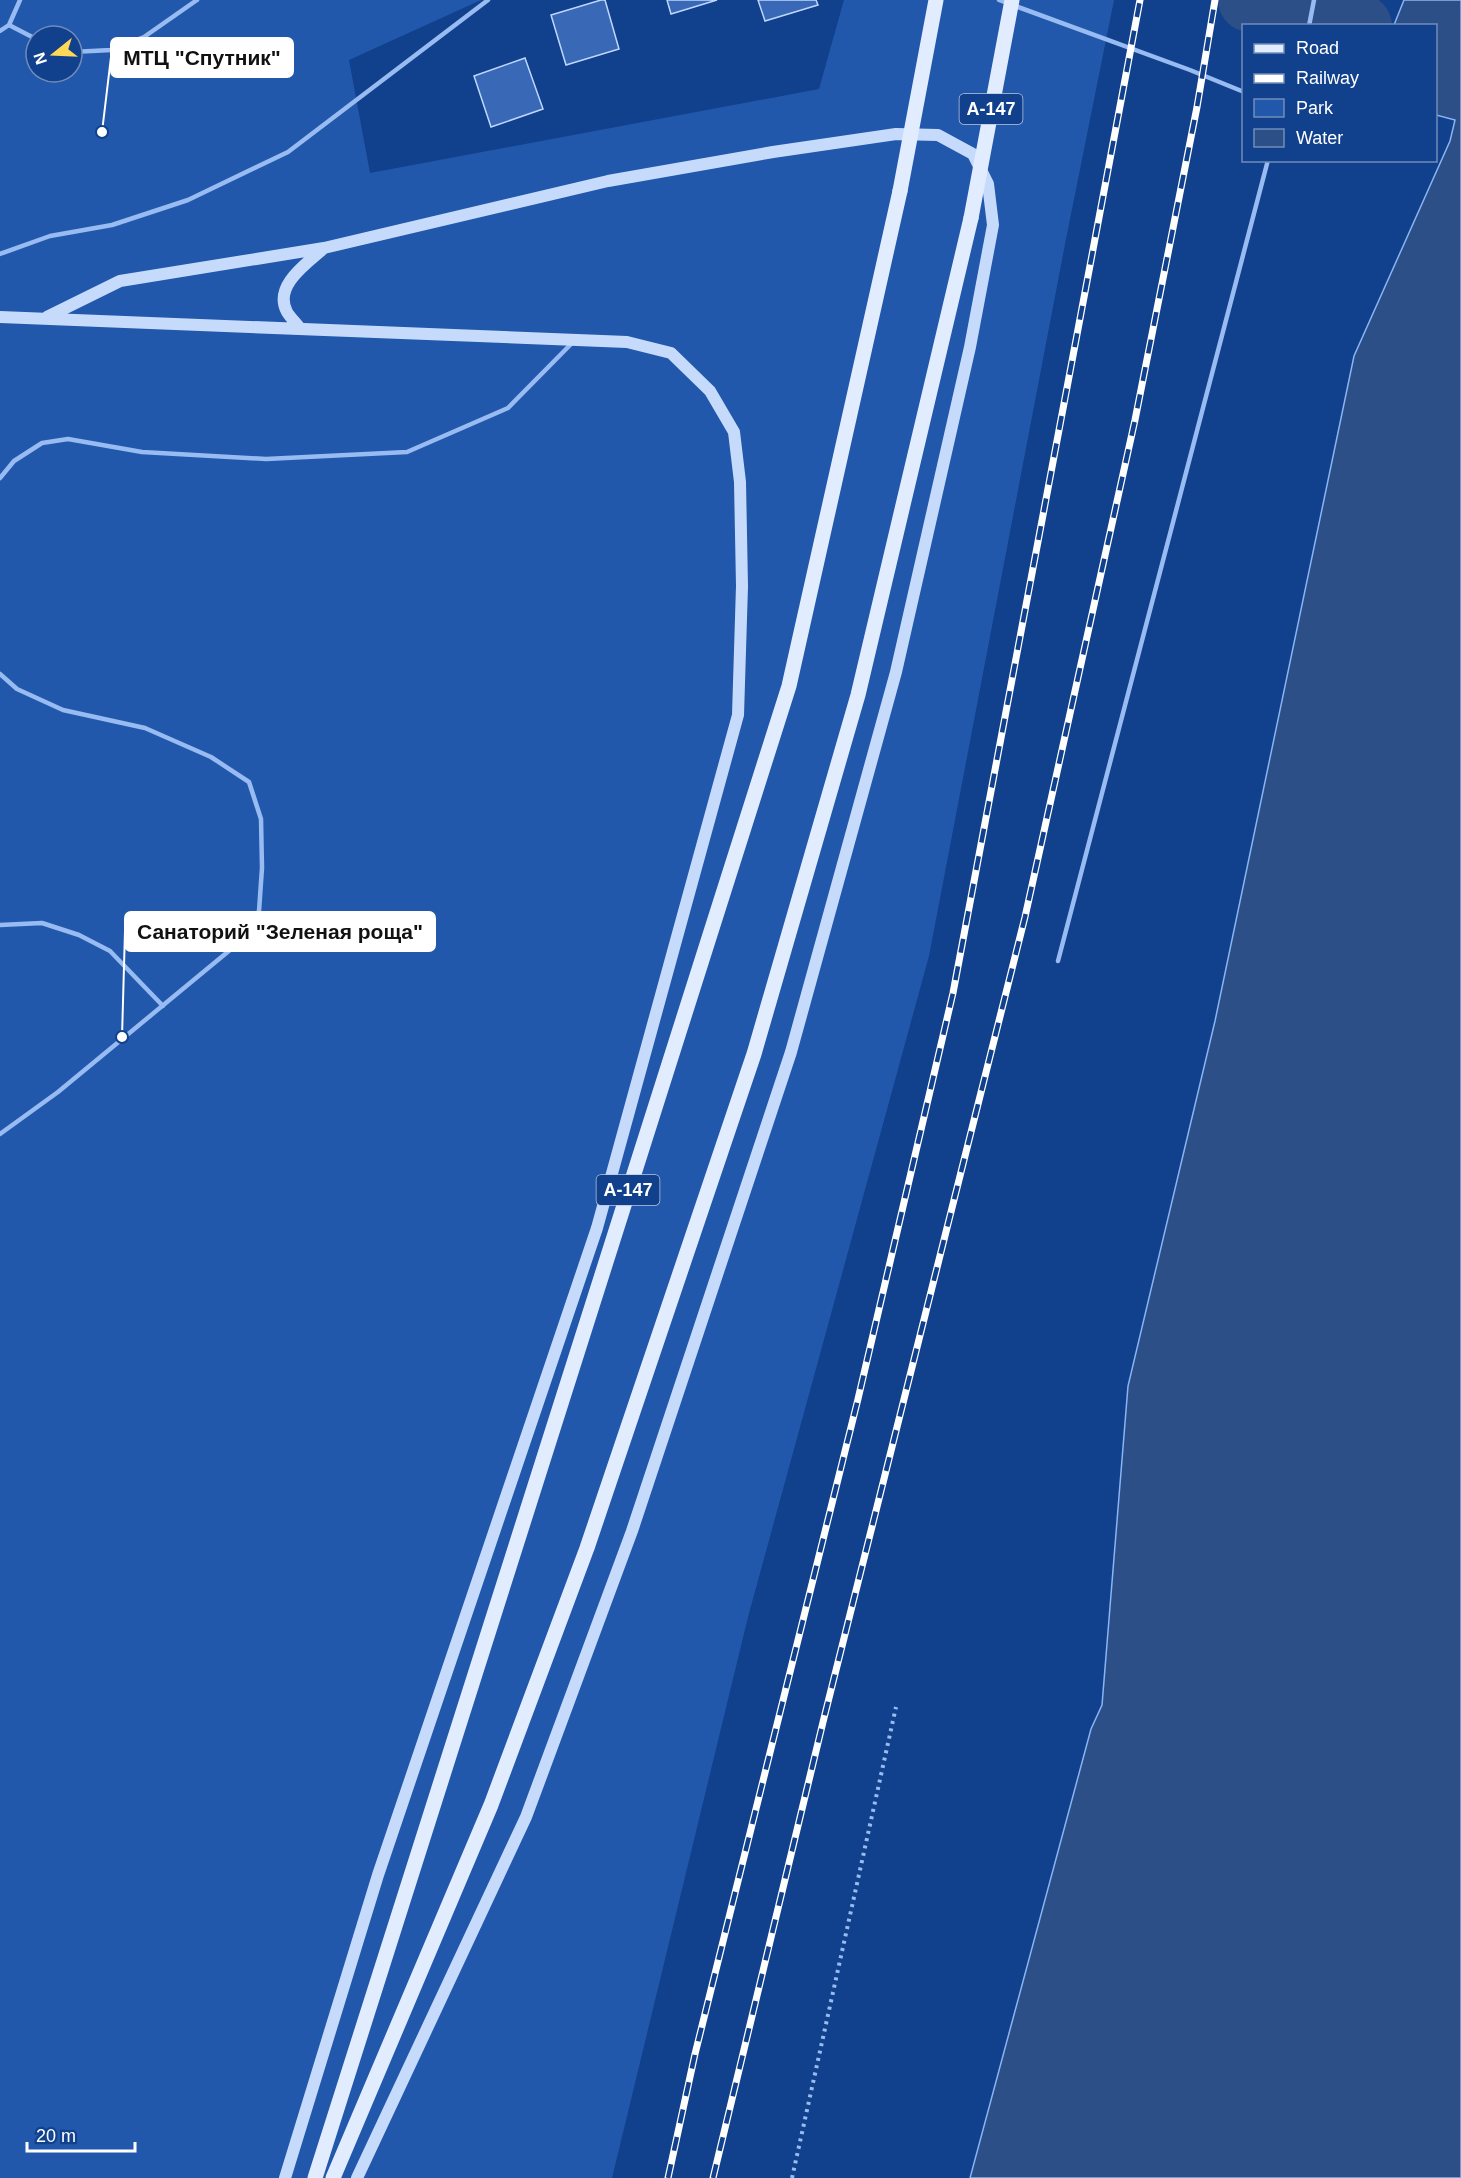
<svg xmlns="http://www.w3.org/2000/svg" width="1461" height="2178" font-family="Arial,sans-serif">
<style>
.green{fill:#2258ab;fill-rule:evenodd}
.water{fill:#2c4f88;stroke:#89b5f5;stroke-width:1.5}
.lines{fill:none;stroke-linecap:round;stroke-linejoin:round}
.river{stroke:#2c4f88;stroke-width:64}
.building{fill:#3969b6;stroke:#bfd7fd;stroke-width:1.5}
.path{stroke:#98bbf2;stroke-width:4;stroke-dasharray:3 4.5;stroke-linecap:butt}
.lane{stroke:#98bbf2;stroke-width:4.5}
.secondary{stroke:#c6dbfc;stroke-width:12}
.primary{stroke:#e2ecff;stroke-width:15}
.rail-casing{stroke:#fff;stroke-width:7}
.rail{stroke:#11408c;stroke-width:4.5;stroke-dasharray:14;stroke-linecap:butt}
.primary-bridge{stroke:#e2ecff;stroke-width:15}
.labels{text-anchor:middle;stroke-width:4.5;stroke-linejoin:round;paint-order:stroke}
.shield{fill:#11408c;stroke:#b8c6dc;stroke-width:1.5}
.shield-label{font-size:18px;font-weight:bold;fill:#fff}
.leader{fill:none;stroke:#fff;stroke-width:2}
.callout-dot{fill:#fff;stroke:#11408c;stroke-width:2}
.callout{fill:#fff;stroke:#fff;stroke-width:2}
.callout-label{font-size:21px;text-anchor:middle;font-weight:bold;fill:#111}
</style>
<rect width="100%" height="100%" fill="#11408c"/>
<path class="green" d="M0,0h481l-132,60 21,113 449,-84 25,-89h270l-49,244 -136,712 -181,661 -136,561h-612zM36,36h36v36h-36z"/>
<path class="water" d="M1404,0h57v2178h-491l121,-449 11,-24 26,-319 87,-365 139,-665 96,-215 5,-21 -19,-5v-89l-42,-1z"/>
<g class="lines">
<path class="river" d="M1250,0l110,26"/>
</g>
<path class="building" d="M601,0h4l14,49 -53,16 -15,-50z
M667,0h50l-46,14z
M758,0h58l2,5 -53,16z
M525,58l18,51 -52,18 -17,-51z"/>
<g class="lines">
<path class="path" d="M792,2178l104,-471"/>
<path class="lane" d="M999,0l191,70 54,22
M9,25l27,14
M1309,26l5,-26
M0,31l9,-6 11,-25
M72,52l39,-2 33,-13 53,-37
M0,254l50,-18 62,-11 76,-25 100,-48 200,-152
M0,478l14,-17 28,-18 26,-4 74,13 124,7 141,-7 101,-44 66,-67
M0,674l17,15 46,21 82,18 66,29 38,25 12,37 1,49 -3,43 -29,39 -172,142 -58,42
M0,925l42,-2 37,12 31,16 53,55
M1058,961l210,-801"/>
<path class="secondary" d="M0,317l627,25 44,11 39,38 24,41 6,50 2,104 -4,129 -141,513 -219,647 -93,303
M47,317l73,-36 204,-33 284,-67 165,-29 123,-18 42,1 35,19 15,30 5,41 -23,122 -74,325 -105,380 -159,479 -106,286 -169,361
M299,327c-4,-5 -9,-10 -12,-15 -14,-26 19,-48 36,-63"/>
<path class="primary" d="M315,2178l474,-1492 111,-495
M333,2178l158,-373 96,-257 167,-494 104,-359 113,-477"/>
<g class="rail-casing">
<path id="rail" d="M668,2178l27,-124 163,-655 95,-406 187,-993
M713,2178l111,-460 201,-801 110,-497 62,-313 18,-107"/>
</g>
<use href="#rail" class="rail"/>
<path class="primary-bridge" d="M900,191l36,-191
M971,218l41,-218"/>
</g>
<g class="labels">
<g class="shield">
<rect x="959.5" y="94" width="63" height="30" rx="4.5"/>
<rect x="596.5" y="1175" width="63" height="30" rx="4.5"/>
</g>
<g class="shield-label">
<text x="991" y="115">А-147</text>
<text x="628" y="1196">А-147</text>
</g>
</g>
<path class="leader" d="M102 132L111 57M122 1037L125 931"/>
<g class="callout-dot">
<circle cx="102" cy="132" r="6"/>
<circle cx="122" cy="1037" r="6"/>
</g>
<g class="callout">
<rect x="111" y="38" width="182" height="39" rx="6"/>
<rect x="125" y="912" width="310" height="39" rx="6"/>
</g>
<g class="callout-label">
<text x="202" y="65">МТЦ "Спутник"</text>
<text x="280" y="939">Санаторий "Зеленая роща"</text>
</g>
<rect x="1242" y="24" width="195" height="138" fill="#11408c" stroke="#708cba" stroke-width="1.5"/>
<rect x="1254" y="44" width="30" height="9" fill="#e2ecff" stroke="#708cba" stroke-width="1.5"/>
<text x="1296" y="54" font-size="18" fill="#ffffff">Road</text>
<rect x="1254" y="74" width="30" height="9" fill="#ffffff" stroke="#708cba" stroke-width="1.5"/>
<text x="1296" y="84" font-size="18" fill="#ffffff">Railway</text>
<rect x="1254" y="99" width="30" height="18" fill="#2258ab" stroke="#708cba" stroke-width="1.5"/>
<text x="1296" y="114" font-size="18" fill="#ffffff">Park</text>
<rect x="1254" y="129" width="30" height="18" fill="#2c4f88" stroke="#708cba" stroke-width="1.5"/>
<text x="1296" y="144" font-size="18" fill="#ffffff">Water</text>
<g transform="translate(54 54) rotate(252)"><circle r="28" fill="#11408c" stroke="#708cba" stroke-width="1.5"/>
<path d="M0-4.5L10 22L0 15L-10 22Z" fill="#ffd858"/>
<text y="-9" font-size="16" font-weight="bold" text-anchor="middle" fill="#ffffff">N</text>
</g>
<path d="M27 2142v9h108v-9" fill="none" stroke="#ffffff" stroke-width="3"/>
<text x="36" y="2142" font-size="18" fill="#ffffff" stroke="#11408c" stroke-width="4.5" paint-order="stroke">20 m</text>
</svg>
